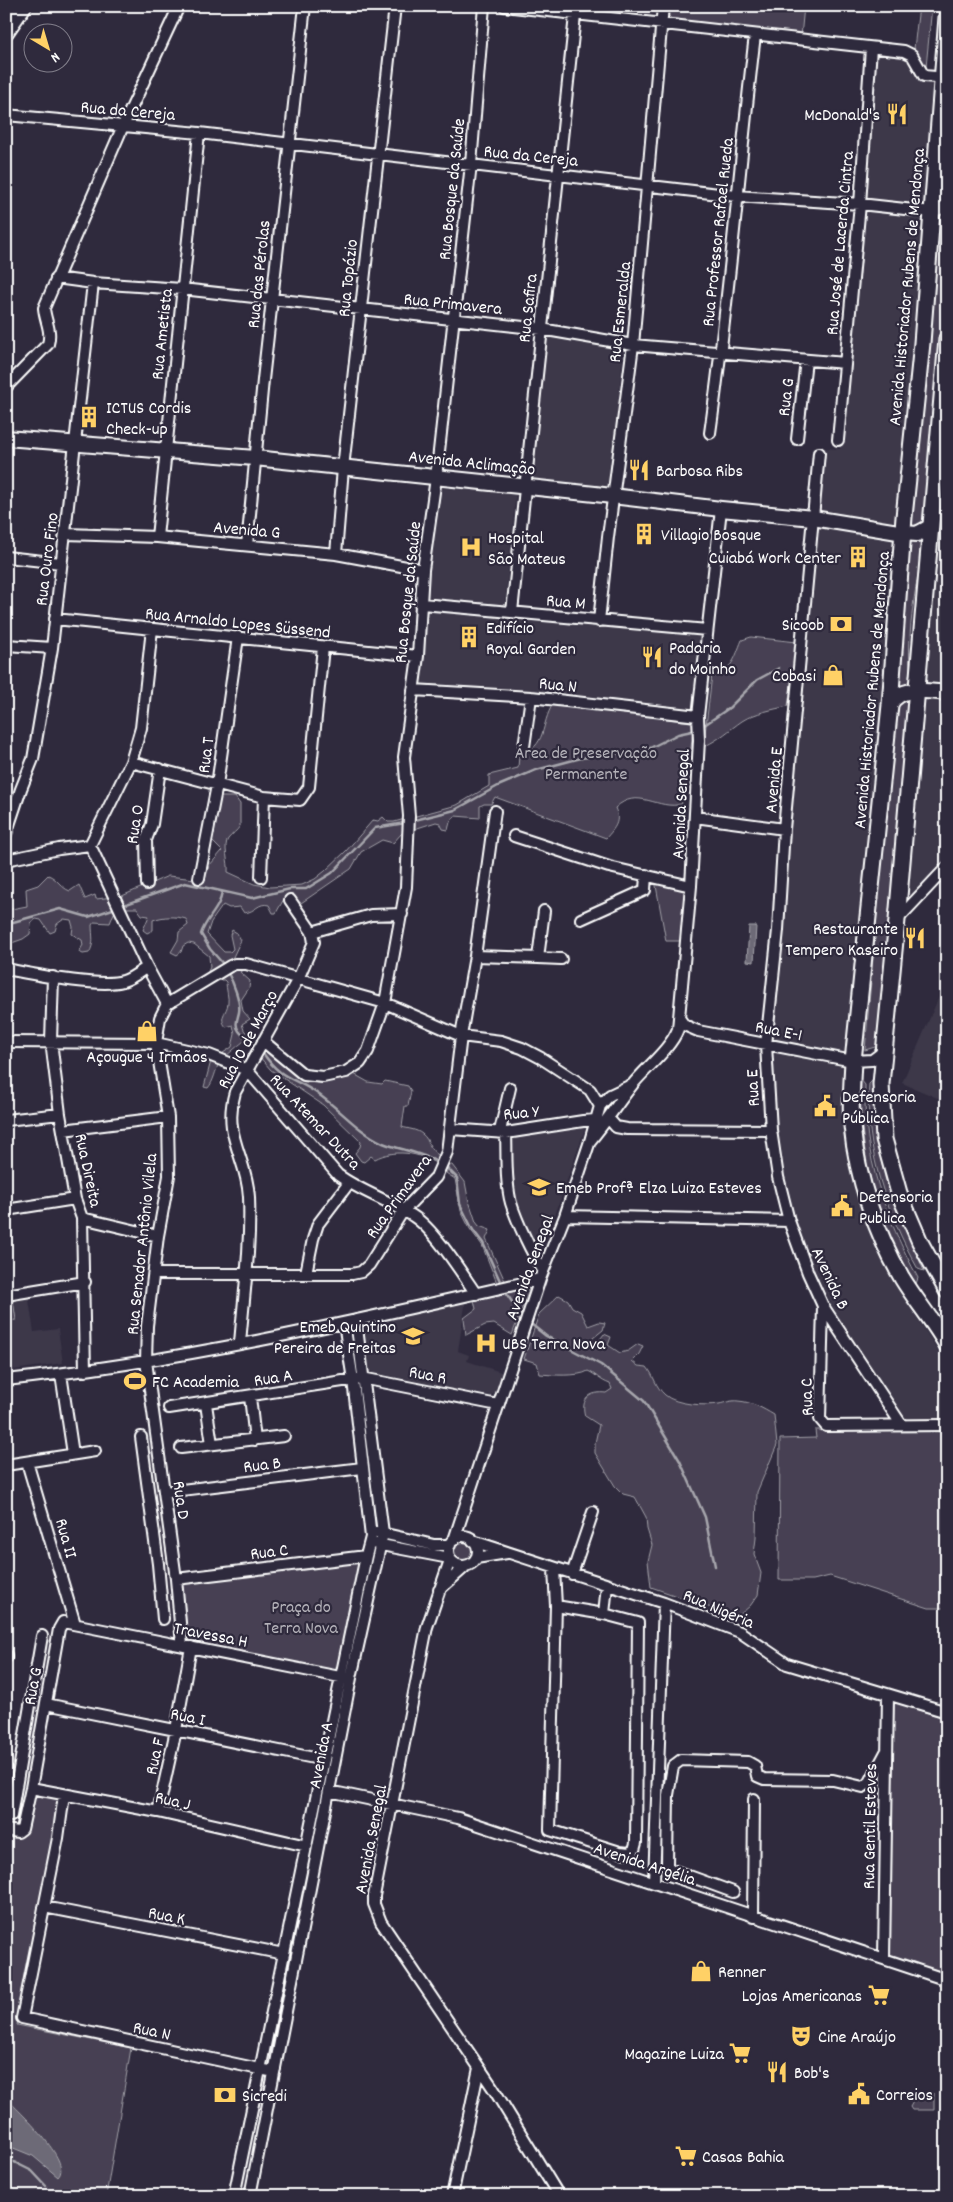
<svg xmlns="http://www.w3.org/2000/svg" width="953" height="2202" font-family="Dekko,sans-serif">
<style>
.built{fill:#3c3749}
.green{fill:#464152;stroke:#a2a0a8}
.water{fill:#6d6a77;stroke:#a7a6ad}
.lines{fill:none;stroke-linecap:round;stroke-linejoin:round}
.stream{stroke:#a7a6ad;stroke-width:2.5}
.street-casing{stroke:#fff;stroke-width:14}
.secondary-casing{stroke:#fff;stroke-width:18}
.primary-casing{stroke:#fff;stroke-width:19}
.street{stroke:#2f2a3d;stroke-width:10}
.secondary{stroke:#2f2a3d;stroke-width:14}
.primary{stroke:#2f2a3d;stroke-width:15}
.labels{text-anchor:middle;stroke-width:4.5;stroke-linejoin:round;paint-order:stroke}
.street-label{font-size:18px;fill:#fff;stroke:#2f2a3d}
.poi-label{font-size:18px;fill:#fff;stroke:#2f2a3d;text-anchor:start}
.park-label{font-size:18px;fill:#b5b3ba;stroke:#2f2a3d}
</style>
<rect width="100%" height="100%" fill="#2f2a3d"/>
<filter id="ink" filterUnits="userSpaceOnUse"><feTurbulence type="fractalNoise" baseFrequency=".02" numOctaves="2"/><feDisplacementMap in="SourceGraphic" scale="10" xChannelSelector="R" yChannelSelector="G"/><feConvolveMatrix kernelMatrix="1 2 1 2 8 2 1 2 1" color-interpolation-filters="sRGB"/></filter>
<g filter="url(#ink)">
<path class="built" d="M873,50l34,4 16,28 11,3 -10,122 -61,-6z
M862,208l64,6 -28,308 -81,-7 7,-67 16,1z
M545,335l79,12 -15,146 -81,-9z
M947,378v313l-29,-2z
M437,487l79,7 -11,112 -80,-7z
M816,524l81,12 -45,519 -82,-14z
M425,608l277,26 -6,79 -279,-26z
M924,695l23,3v165l-44,45z
M947,978v124l-45,-19z
M771,1051l80,12 -1,55 26,122 19,44 52,80v56h-44l-70,-112 -27,-56 -19,-56 -10,-51z
M587,1123l-44,127h-6l-22,-51 -3,-23 -1,-42z
M28,1294l6,38 24,-3 5,34 -57,8v-74z
M466,1300l-8,51 11,4 -2,6 37,12 -10,21 -5,2 -120,-24 -5,-50z"/>
<path class="green" d="M668,6h136l-3,31 -129,-17 -5,-7z
M919,6h13l-6,61 -12,-18z
M947,208v59l-22,258 -15,6 28,-317z
M924,534c-6,48 -19,97 -13,145l-13,11 11,-150z
M751,637l46,5 -9,64c-16,4 -32,6 -46,15 -13,9 -22,18 -37,25v-12l7,-59c22,-6 22,-16 30,-35z
M909,696l-30,346 -4,5 -10,3 30,-346z
M553,704l138,18 2,3 -2,24 -11,4c0,7 5,13 4,19 -1,11 -3,21 -2,32 -24,7 -44,-18 -67,4 6,13 0,20 -9,30l-111,-41 -4,7h-7l-4,2v12l-25,-2 -5,6 -2,8 -5,-1 -3,-6 -4,-1 -34,11 -9,10 -11,-3 -21,12 -10,17 -6,4 -44,30h-3l-9,-7 -4,1 -9,16h-3l-4,-8c-11,-3 -13,7 -25,8l-4,-6 -11,1 -6,-3 -12,17 -4,12 17,18h6l3,-3 -3,-14 2,-5 5,3 4,7 -9,19 15,8 -7,5 10,9 -1,7 -8,12 2,11 7,8 -8,5 2,6 10,11 -3,3 -5,-4c-3,1 -26,21 -27,23 -4,8 -5,18 -11,25l-4,-1 7,-26 21,-14 3,-13 -2,-9 -7,2c-8,-10 1,-14 2,-24 1,-5 -2,-14 -2,-21l-2,-2h-8l-10,-4 4,-9 -1,-11 -15,-12 -6,-1 -5,3 -2,6 -4,3 -6,-3 7,-12 1,-8 9,-7 -2,-6c-10,-3 -23,-3 -33,1v10l-6,3 -4,-3 6,-14 -7,-1 -5,-7h-11l-12,5 -4,10 -16,-1 -2,3c0,11 3,18 -3,28l-6,1 -4,-2 4,-7 -1,-5 -10,-6 1,-7 -2,-7 -7,-1 -7,5 -2,7 -5,2 -9,-13 -5,-1 -5,4 -1,11 -7,5 -17,6v-35l21,-4 -1,-17 12,-4 10,-10c9,3 13,13 22,16l9,-6 6,14 10,-4 1,4 26,-3 46,-20 37,4 4,-14 13,-15 -13,-13 7,-37 6,-4h13l5,7v22c-3,5 -8,8 -12,13 -5,7 1,23 0,33l26,12 16,3 32,-2 13,-6 10,-8 21,-20 27,-31 5,1 5,-4 5,5h6l63,-17 32,-19v-11l29,-7 1,-13c29,-8 21,-31 34,-51z
M655,880l33,8 -8,53h-14z
M265,1047l36,30 51,-4 16,9 14,2 3,-3 23,5 3,5 -3,15h-3l-3,21c6,2 14,2 20,7 9,7 5,15 18,22l-3,8c-19,-12 -43,-15 -62,-5l-4,-3 -7,6 -3,-1 -6,-8 5,-6 1,-5 -38,-37 -52,-35 -13,-15z
M874,1079c0,42 4,86 20,125 9,23 21,44 30,67l-6,-2c-31,-55 -54,-121 -49,-185z
M861,1080l4,5c-2,72 20,131 53,193l-2,6c-40,-60 -58,-133 -55,-204z
M450,1165h2l13,17 3,16 8,24 3,4 11,4 -4,9 19,42 -8,2 -15,-38 -12,-16 -9,-18 -6,-32 -9,-6z
M525,1289l4,1 -17,45 -18,-11 -9,1 -19,10 -2,-17 12,-9 -2,-9z
M559,1295l9,5 4,7 9,5 7,14 11,-4 6,1 -2,7 -15,12v5l10,-5 6,-8 7,3 -3,8 12,8 8,-2 10,-7 5,2 -4,8 -7,7 6,5 9,1c8,10 7,18 18,28 11,10 40,11 54,9 6,-1 12,-4 19,-3 14,1 24,7 36,14l3,30 -20,47 -1,46 -2,16 7,19 -3,22 -8,11 -13,11 -86,-30 -3,-26 4,-16 -5,-16 -1,-12 -11,-20 -12,-3 -8,-8 -20,-33v-10l4,-18 -14,-9c-5,-17 5,-25 21,-23l6,-4 -2,-5c-11,-4 -13,-9 -22,-13 -9,6 -37,4 -48,3l-3,-11 -13,-4 15,-45z
M13,1300l3,20 -10,1v-20z
M815,1430h132v178h-18l-99,-32 -17,4h-34l1,-141 36,-1z
M452 1552a11 11 0 1 1 22 0a11 11 0 1 1-22 0Z
M361,1561l-22,113 -151,-34 -6,-59z
M894,1702l53,17v256l-58,-19z
M34,1792l27,6 -44,227 114,23 -25,148h-100v-361l10,1z
M918,2093l16,1v16h-22l-2,-3z"/>
<path class="water" d="M749,926h7l-2,36 -7,-1z
M6,2098c12,12 68,64 52,79l-25,-21 -27,-11z"/>
<g class="lines">
<path class="stream" d="M703,726l26,-18 28,-28 22,-12
M411,821l44,-11 43,-24 38,-16 45,-12 65,-8 32,-16 14,-3
M222,892c-2,17 -16,26 -21,42l9,15 14,16
M121,906l64,-23 67,15 38,-9h16l26,-16 43,-45 30,-5
M6,924l54,-15 28,8 28,-9
M228,973c5,9 13,29 11,39 -1,6 -5,13 0,19 4,5 10,9 15,14
M263,1053c19,28 31,24 55,41 22,15 40,38 65,49 18,7 37,9 54,19
M448,1169l9,9 3,26 13,26 10,13 17,38
M506,1293l15,22
M531,1324l15,12 55,29 43,36 36,60 25,56 10,49
M6,2158l26,13 14,15"/>
<g class="street-casing">
<path id="street" d="M504,6l400,45 8,4 12,21 23,2
M6,115l193,18 537,63 124,8 72,8 15,-6
M56,278l37,5 89,6 359,40 92,16 212,18
M6,387l42,-43c4,-14 -3,-23 -4,-36l79,-182 56,-120
M710,433c19,-132 29,-265 45,-398
M797,439l9,-79
M838,440l22,-236 11,-156
M819,453l-35,376 -6,101 -12,115 5,85 7,47 11,44 19,52 15,33 78,118
M66,534l91,3 179,17 87,16
M157,537l42,-404
M247,545l16,-165 42,-374
M336,554l7,-86 52,-462
M6,557l55,6
M422,604l285,26
M512,612l64,-606
M55,619l363,37
M599,621l9,-84 25,-192 30,-339
M152,629l-11,99 -10,34 -41,83 57,122 20,37
M6,645l46,3
M413,690l118,7 167,19
M524,747l7,-50
M131,762l133,35 36,3 9,-13 14,-140
M695,817l89,12
M6,834l15,-45 12,-30 19,-111 41,-365
M514,836l95,31 82,19
M6,860l53,-11 31,-4
M261,877l3,-80
M199,878l18,-93 21,-148
M147,884l-1,-44 6,-16 8,-55
M581,919l64,-29 1,-15
M897,920l50,-53
M312,932l59,-17 31,-1
M475,956l63,2 6,-47
M538,958l23,1
M6,969c27,5 93,19 117,12 8,-2 17,-9 24,-14
M53,977l-2,64 9,73 15,85 7,19 3,153
M679,1018l5,7 14,6 155,30 19,-1 12,-9
M263,1041l41,34 19,2 23,-5 14,-9 8,-12 17,-48 21,-116 3,-71 -5,-59 14,-101 5,-86 13,-92 35,-314 13,-158
M6,1042l150,1 53,12 38,15 91,105c23,17 51,25 75,41 21,13 48,56 63,78
M609,1119l7,8 11,2 144,1
M6,1120l54,-6
M450,1129l56,4 77,-12 12,-1 4,3
M63,1130l105,-13
M500,1131l10,-43
M506,1133c1,22 -1,48 5,70 6,19 21,51 32,67
M590,1141c16,-19 28,-38 43,-57 13,-16 38,-36 45,-55l13,-143 8,-146 -1,-24 23,-207
M6,1210l69,-11
M565,1216l224,5
M82,1218l76,18
M306,1273l7,-34 5,-15 31,-41
M154,1274h198l9,-2 8,-7 34,-54 33,-34 11,-25 14,-116 14,-80 20,-145
M6,1295l79,-13
M823,1306l-3,113 6,7 121,-1
M240,1343c4,-48 11,-98 9,-146 -2,-40 -27,-61 -14,-105l63,-113 16,-37 -2,-10 -22,-32
M61,1374l12,80
M6,1380c180,-19 358,-61 534,-101
M250,1397l5,43
M206,1404l6,40
M169,1408l193,-30 136,27
M141,1437l17,127 5,55
M181,1448l103,-12
M27,1462l48,162
M6,1465l89,-14
M165,1492l197,-24
M377,1532l57,13h16
M448 1551a15 15 0 1 1 30 0a15 15 0 1 1-30 0Z
M454,1540l86,-261 25,-63 25,-75 10,-35 10,-11 19,-9
M473,1541l191,62 76,29 47,32 160,48
M376,1544l73,14
M476,1558l31,-5
M450,1560l-23,67 -53,269v8l7,18 112,166 66,108
M554,1569l2,37 -6,224 70,22 9,1 5,-3 2,-7 2,-220 -34,-9 -48,-8
M572,1574l21,-62
M176,1579l190,-23
M439,1590l27,-24
M604,1614l3,-29
M182,1645l-6,-66 -30,-218 1,-35 11,-90 11,-60 -1,-59 -12,-74 4,-25 7,-14 63,-38 5,-2h11l139,39 76,33 40,5 21,7 19,10 49,32 10,16
M6,1655v3
M46,1704l278,56
M31,1788l127,24 149,34
M329,1791l129,27 489,162
M64,1795l-6,43 -36,180 237,51 11,2 5,-2
M158,1812l18,-82 15,-83
M11,1816l31,-180
M6,1830l12,2 4,-3 9,-41 28,-159 4,-7 282,56
M654,1882l10,-279
M733,1892l-63,-23 -3,-4 1,-70 5,-29 8,-6 67,2 7,4 2,10 7,3 69,1 30,7 7,-5 16,-30
M44,1907l240,47
M753,1917l1,-118
M884,1958l4,-263
M234,2196l132,-640 5,-19 -18,-157 -9,-57
M250,2196l101,-518 32,-145 -27,-213
M452,2196l27,-128"/>
</g>
<g class="secondary-casing">
<path id="secondary" d="M6,32l18,-26
M6,438l249,20 340,36 126,15 92,9 91,15 13,1 13,-7
M890,705c10,-20 38,-14 57,-12"/>
</g>
<g class="primary-casing">
<path id="primary" d="M947,17l-25,326 -18,174 -14,188 -37,356c-1,22 -3,43 -1,65 5,52 24,107 50,152 14,23 32,44 45,67
M947,339l-50,581 -16,164 3,55 15,54 21,49 27,49"/>
</g>
<use href="#street" class="street"/>
<use href="#secondary" class="secondary"/>
<use href="#primary" class="primary"/>
</g>
</g>
<defs>
<g id="restaurant-bare" transform="scale(1.725)"><path d="M-5-6h1v4h1v-4h1v4h1v-4h1v5L-1.5 .5V6h-2V.5L-5-1ZM5-6V6H3V1.5H1.5Q1.5-4 5-6Z" fill="#ffd166" stroke="#2f2a3d" stroke-width="2.5" paint-order="stroke"/></g>
<g id="building-bare" transform="scale(1.725)"><path d="M-4-6H4V6H1V3H-1V6H-4ZM-2.5-4.3h1.7v1.8h-1.7ZM.8-4.3h1.7v1.8H.8ZM-2.5-1h1.7V.8h-1.7ZM.8-1h1.7V.8H.8Z" fill="#ffd166" stroke="#2f2a3d" stroke-width="2.5" paint-order="stroke"/></g>
<g id="hospital-bare" transform="scale(1.725)"><path d="M-5-5h3v3.5h4V-5h3V5h-3V1.5h-4V5h-3Z" fill="#ffd166" stroke="#2f2a3d" stroke-width="2.5" paint-order="stroke"/></g>
<g id="bank-bare" transform="scale(1.725)"><path d="M-6-4H6V4H-6ZM0-2.3a2.3 2.3 0 1 0 0 4.6a2.3 2.3 0 1 0 0-4.6Z" fill="#ffd166" stroke="#2f2a3d" stroke-width="2.5" paint-order="stroke"/></g>
<g id="shop-bare" transform="scale(1.725)"><path d="M-5-2.5h2.3a2.7 3.5 0 0 1 5.4 0H5L5.5 6h-11ZM-1.5-2.5h3a1.5 2.3 0 0 0-3 0Z" fill="#ffd166" stroke="#2f2a3d" stroke-width="2.5" paint-order="stroke"/></g>
<g id="civic-bare" transform="scale(1.725)"><path d="M-.6-6.5H3V-4.5H.6V-3L4-1V1h2V6H-6V1h2V-1L-.6-3ZM-1.2 2.5V6h2.4V2.5Z" fill="#ffd166" stroke="#2f2a3d" stroke-width="2.5" paint-order="stroke"/></g>
<g id="school-bare" transform="scale(1.725)"><path d="M0-5L7-2L0 1L-7-2ZM-4 1L0 2.5L4 1V4Q0 6-4 4Z" fill="#ffd166" stroke="#2f2a3d" stroke-width="2.5" paint-order="stroke"/></g>
<g id="stadium-bare" transform="scale(1.725)"><path d="M0-5a6.5 5 0 1 0 0 10a6.5 5 0 1 0 0-10ZM-3.5-1.8h7v3.6h-7Z" fill="#ffd166" stroke="#2f2a3d" stroke-width="2.5" paint-order="stroke"/></g>
<g id="supermarket-bare" transform="scale(1.725)"><path d="M-6-5.5h2.5l.6 2H6L4.5 2H-2.5L-4.4-4H-6ZM-1.5 3.2a1.3 1.3 0 1 0 .1 0ZM3 3.2a1.3 1.3 0 1 0 .1 0Z" fill="#ffd166" stroke="#2f2a3d" stroke-width="2.5" paint-order="stroke"/></g>
<g id="theatre-bare" transform="scale(1.725)"><path d="M-5-5.5Q0-4 5-5.5V0Q5 5 0 6Q-5 5-5 0ZM-3.3-2.5H-1v1.5H-3.3ZM1-2.5H3.3v1.5H1ZM-2.8 1Q0 5.5 2.8 1Z" fill="#ffd166" stroke="#2f2a3d" stroke-width="2.5" paint-order="stroke"/></g>
</defs>
<g fill-rule="evenodd">
<use href="#restaurant-bare" x="897" y="114"/>
<use href="#building-bare" x="89" y="417"/>
<use href="#restaurant-bare" x="639" y="470"/>
<use href="#building-bare" x="644" y="534"/>
<use href="#hospital-bare" x="471" y="547"/>
<use href="#building-bare" x="858" y="557"/>
<use href="#bank-bare" x="841" y="624"/>
<use href="#building-bare" x="469" y="637"/>
<use href="#restaurant-bare" x="652" y="657"/>
<use href="#shop-bare" x="833" y="675"/>
<use href="#restaurant-bare" x="915" y="938"/>
<use href="#shop-bare" x="147" y="1031"/>
<use href="#civic-bare" x="825" y="1106"/>
<use href="#school-bare" x="539" y="1187"/>
<use href="#civic-bare" x="842" y="1206"/>
<use href="#school-bare" x="413" y="1336"/>
<use href="#hospital-bare" x="486" y="1343"/>
<use href="#stadium-bare" x="135" y="1381"/>
<use href="#shop-bare" x="701" y="1971"/>
<use href="#supermarket-bare" x="879" y="1995"/>
<use href="#theatre-bare" x="801" y="2036"/>
<use href="#supermarket-bare" x="740" y="2053"/>
<use href="#restaurant-bare" x="777" y="2072"/>
<use href="#civic-bare" x="859" y="2094"/>
<use href="#bank-bare" x="225" y="2095"/>
<use href="#supermarket-bare" x="686" y="2156"/>
</g>
<g class="labels">
<g class="street-label">
<text transform="translate(128 110) rotate(5)" y="6">Rua da Cereja</text>
<text transform="translate(531 155) rotate(6)" y="6">Rua da Cereja</text>
<text transform="translate(451 189) rotate(-84)" y="6">Rua Bosque da Saúde</text>
<text transform="translate(717 232) rotate(-84)" y="6">Rua Professor Rafael Rueda</text>
<text transform="translate(839 243) rotate(-85)" y="6">Rua José de Lacerda Cintra</text>
<text transform="translate(258 274) rotate(-84)" y="6">Rua das Pérolas</text>
<text transform="translate(347 278) rotate(-84)" y="6">Rua Topázio</text>
<text transform="translate(906 287) rotate(-85)" y="6">Avenida Historiador Rubens de Mendonça</text>
<text transform="translate(453 303) rotate(6)" y="6">Rua Primavera</text>
<text transform="translate(527 308) rotate(-84)" y="6">Rua Safira</text>
<text transform="translate(619 312) rotate(-84)" y="6">Rua Esmeralda</text>
<text transform="translate(161 334) rotate(-84)" y="6">Rua Ametista</text>
<text transform="translate(785 397) rotate(-83)" y="6">Rua G</text>
<text transform="translate(472 462) rotate(6)" y="6">Avenida Aclimação</text>
<text transform="translate(247 529) rotate(5)" y="6">Avenida G</text>
<text transform="translate(46 559) rotate(-83)" y="6">Rua Ouro Fino</text>
<text transform="translate(407 592) rotate(-84)" y="6">Rua Bosque da Saúde</text>
<text transform="translate(566 601) rotate(5)" y="6">Rua M</text>
<text transform="translate(238 622) rotate(6)" y="6">Rua Arnaldo Lopes Süssend</text>
<text transform="translate(558 684) rotate(6)" y="6">Rua N</text>
<text transform="translate(871 690) rotate(-85)" y="6">Avenida Historiador Rubens de Mendonça</text>
<text transform="translate(205 755) rotate(-82)" y="6">Rua T</text>
<text transform="translate(773 780) rotate(-85)" y="6">Avenida E</text>
<text transform="translate(680 804) rotate(-87)" y="6">Avenida Senegal</text>
<text transform="translate(134 824) rotate(-81)" y="6">Rua O</text>
<text transform="translate(779 1030) rotate(11)" y="6">Rua E-1</text>
<text transform="translate(247 1039) rotate(-62)" y="6">Rua 10 de Março</text>
<text transform="translate(752 1088) rotate(-93)" y="6">Rua E</text>
<text transform="translate(521 1112) rotate(-5)" y="6">Rua Y</text>
<text transform="translate(316 1121) rotate(47)" y="6">Rua Atemar Dutra</text>
<text transform="translate(89 1170) rotate(78)" y="6">Rua Direita</text>
<text transform="translate(398 1196) rotate(-54)" y="6">Rua Primavera</text>
<text transform="translate(141 1244) rotate(-84)" y="6">Rua Senador Antônio Vilela</text>
<text transform="translate(529 1267) rotate(-70)" y="6">Avenida Senegal</text>
<text transform="translate(831 1278) rotate(65)" y="6">Avenida B</text>
<text transform="translate(428 1374) rotate(11)" y="6">Rua R</text>
<text transform="translate(273 1377) rotate(-9)" y="6">Rua A</text>
<text transform="translate(806 1397) rotate(-92)" y="6">Rua C</text>
<text transform="translate(262 1464) rotate(-7)" y="6">Rua B</text>
<text transform="translate(182 1500) rotate(82)" y="6">Rua D</text>
<text transform="translate(67 1538) rotate(74)" y="6">Rua II</text>
<text transform="translate(269 1551) rotate(-7)" y="6">Rua C</text>
<text transform="translate(719 1608) rotate(23)" y="6">Rua Nigéria</text>
<text transform="translate(211 1634) rotate(11)" y="6">Travessa H</text>
<text transform="translate(32 1686) rotate(-80)" y="6">Rua G</text>
<text transform="translate(188 1716) rotate(11)" y="6">Rua I</text>
<text transform="translate(320 1755) rotate(-79)" y="6">Avenida A</text>
<text transform="translate(154 1756) rotate(-77)" y="6">Rua F</text>
<text transform="translate(173 1800) rotate(13)" y="6">Rua J</text>
<text transform="translate(869 1826) rotate(-89)" y="6">Rua Gentil Esteves</text>
<text transform="translate(370 1839) rotate(-79)" y="6">Avenida Senegal</text>
<text transform="translate(645 1863) rotate(18)" y="6">Avenida Argélia</text>
<text transform="translate(167 1915) rotate(11)" y="6">Rua K</text>
<text transform="translate(152 2030) rotate(12)" y="6">Rua N</text>
</g>
<g class="poi-label">
<text x="880" y="120" text-anchor="end">McDonald's</text>
<text x="106" y="413">ICTUS Cordis<tspan x="106" dy="21">Check-up</tspan></text>
<text x="656" y="476">Barbosa Ribs</text>
<text x="661" y="540">Villagio Bosque</text>
<text x="488" y="543">Hospital<tspan x="488" dy="21">São Mateus</tspan></text>
<text x="841" y="563" text-anchor="end">Cuiabá Work Center</text>
<text x="824" y="630" text-anchor="end">Sicoob</text>
<text x="486" y="633">Edifício<tspan x="486" dy="21">Royal Garden</tspan></text>
<text x="669" y="653">Padaria<tspan x="669" dy="21">do Moinho</tspan></text>
<text x="816" y="681" text-anchor="end">Cobasi</text>
<text x="898" y="934" text-anchor="end">Restaurante<tspan x="898" dy="21">Tempero Kaseiro</tspan></text>
<text x="147" y="1062" text-anchor="middle">Açougue 4 Irmãos</text>
<text x="842" y="1102">Defensoria<tspan x="842" dy="21">Pública</tspan></text>
<text x="556" y="1193">Emeb Profª Elza Luiza Esteves</text>
<text x="859" y="1202">Defensoria<tspan x="859" dy="21">Publica</tspan></text>
<text x="396" y="1332" text-anchor="end">Emeb Quintino<tspan x="396" dy="21">Pereira de Freitas</tspan></text>
<text x="502" y="1349">UBS Terra Nova</text>
<text x="152" y="1387">FC Academia</text>
<text x="718" y="1977">Renner</text>
<text x="862" y="2001" text-anchor="end">Lojas Americanas</text>
<text x="818" y="2042">Cine Araújo</text>
<text x="724" y="2059" text-anchor="end">Magazine Luiza</text>
<text x="794" y="2078">Bob's</text>
<text x="876" y="2100">Correios</text>
<text x="242" y="2101">Sicredi</text>
<text x="702" y="2162">Casas Bahia</text>
</g>
<g class="park-label">
<text x="586" y="758">Área de Preservação<tspan x="586" dy="21">Permanente</tspan></text>
<text x="301" y="1612">Praça do<tspan x="301" dy="21">Terra Nova</tspan></text>
</g>
</g>
<rect width="953" height="2202" fill="none" stroke="#2f2a3d" stroke-width="25"/>
<rect x="12" y="12" width="928" height="2177" fill="none" stroke="#fff" stroke-width="2" filter="url(#ink)"/>
<g transform="translate(48 48) rotate(142)"><circle r="24" fill="#2f2a3d" stroke="#827f8b"/>
<path d="M0-4L9 19L0 12L-9 19Z" fill="#ffd166"/>
<text y="-8" font-size="14" font-weight="bold" text-anchor="middle" fill="#ffffff">N</text>
</g>
</svg>
